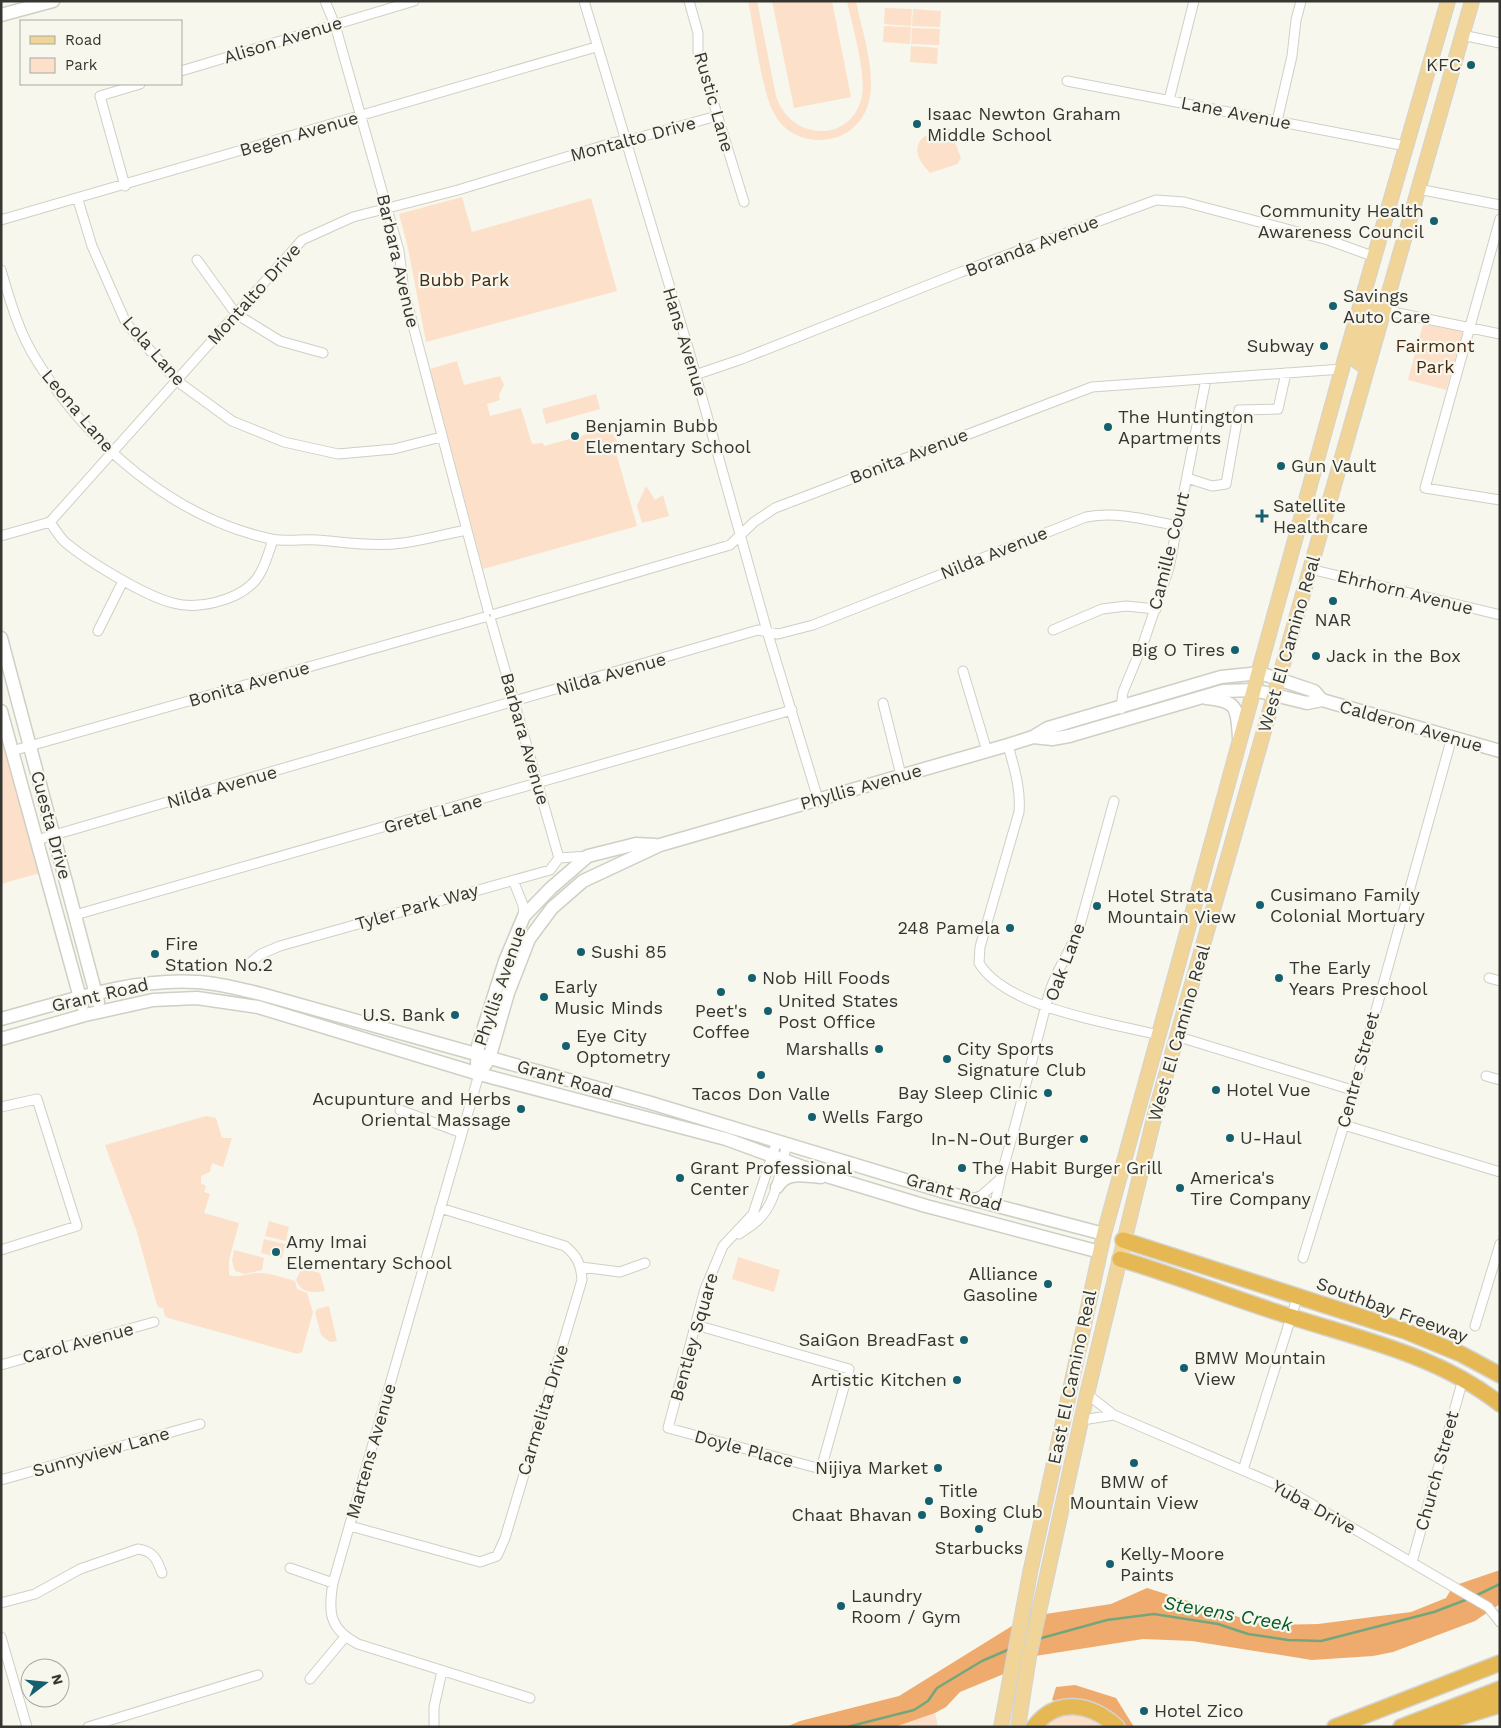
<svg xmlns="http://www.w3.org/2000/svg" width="1501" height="1728" font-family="'Work Sans',sans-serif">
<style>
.green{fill:#fce0ca}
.forest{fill:#efab6e}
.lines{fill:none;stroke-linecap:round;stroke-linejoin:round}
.stream{stroke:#73a67b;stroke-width:2.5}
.street-casing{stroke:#cfcfc5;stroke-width:11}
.secondary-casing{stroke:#cfcfc5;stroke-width:15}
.primary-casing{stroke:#d3d3d2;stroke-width:16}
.highway-casing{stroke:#d3d3d2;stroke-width:18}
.street{stroke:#fff;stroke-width:9}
.secondary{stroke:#fff;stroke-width:12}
.primary{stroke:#f0d498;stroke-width:14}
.highway{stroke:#e6b853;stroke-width:15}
.poi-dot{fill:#165f6e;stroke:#f7f7ed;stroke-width:2}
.labels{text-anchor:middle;stroke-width:4.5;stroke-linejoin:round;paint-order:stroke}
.street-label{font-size:18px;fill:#353531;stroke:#f7f7ed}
.poi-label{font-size:18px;fill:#353531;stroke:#f7f7ed;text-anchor:start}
.park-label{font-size:18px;fill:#462a10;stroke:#f7f7ed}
.water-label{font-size:19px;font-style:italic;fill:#035c27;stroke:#f7f7ed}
</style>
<rect width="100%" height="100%" fill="#f7f7ed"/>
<path class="green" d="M748,1h9l19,95c13,43 72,49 85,4 7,-22 -9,-75 -14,-99h9c7,37 31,97 -2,126 -10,9 -22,13 -35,13 -18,0 -35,-9 -44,-25 -13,-20 -21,-87 -27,-114z
M772,1h60l19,96 -57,11z
M885,8l27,1 -1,17 -27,-2z
M913,9l28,2 -1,16 -28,-1z
M884,26l27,1 -1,17 -27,-2z
M912,28l28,1 -1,16 -28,-1z
M911,46l27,2 -1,16 -27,-2z
M950,129l11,29 -4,6 -27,9c-3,-4 -8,-9 -10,-13 -11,-22 14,-31 30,-31z
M462,197l10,35 119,-34 26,93 -191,51 -18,-94 -9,-34z
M1423,324l40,8 -17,58 -38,-10z
M457,361l7,24 36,-9 4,9 -5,10 1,5 -13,4 3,12 31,-8 11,36 11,-1 1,3 65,-18 12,19 -6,2 22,77 -154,43 -53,-200z
M596,394l4,15 -54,15 -4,-15z
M646,486l9,14 8,-5 6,21 -27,7 -5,-17z
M1,726l39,147 -39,11z
M206,1116l10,2 6,20h10l-9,29 -11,-4 -2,9 -9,4v7l5,3 -2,6 6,2 -6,19 35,10 -10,37v15c10,4 20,-3 30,-2 12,0 25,5 36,8l2,8 10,4 6,19 -11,40 -4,2 -130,-36 -3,-2 -2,-8h-3l-3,-3 -20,-73 -32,-87z
M269,1221l20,6 -3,14 -21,-5z
M264,1239l21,5 -3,14 -21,-5z
M234,1250l30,8 -2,12 -17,4 -10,-3 -3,-10z
M738,1257l42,13 -6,22 -42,-13z
M302,1268l18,5 5,18c-12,2 -24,2 -29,-11z
M329,1306l8,35 -7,1 -9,-7 -6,-23 2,-3z
M1082,1712l25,15h-66l21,-14z
M935,1713l3,14h-43z"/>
<path class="forest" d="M1500,1570v34l-25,17 -82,31 -20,4 -61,4 -120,-19 -49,-2 -114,18 10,-42 72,-11 36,-16 117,37 54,-1 93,-12 35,-14 7,-12z
M1020,1621l-9,50 -51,21 -14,15 -11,6 -40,14h-109l14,-6 99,-25z
M1075,1685l41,13 18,29h-9c-9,-14 -29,-28 -46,-28 -10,1 -18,5 -27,1l4,-13z"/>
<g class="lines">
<path class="stream" d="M1473,1597l27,-13
M1038,1639l69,-19 47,-6 64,10 30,10 40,6 33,1 113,-29 34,-13
M847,1727l67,-17 14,-9 9,-13 45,-27 30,-13"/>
<g class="street-casing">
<path id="street" d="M325,1l10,24 64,226 5,40 84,319
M584,1l105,350 78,280 51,168
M689,1l9,32v19l46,150
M1462,35l38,8
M181,71l233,-70
M1067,81l339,65
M1169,100l25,-99
M1277,121l15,-65 4,-36 5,-19
M125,186l-25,-90 40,-12
M1418,189l82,16
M78,200l14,46 34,77 51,58 55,40 52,21 54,12 56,-5 47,-12
M1500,219l-75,269 75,12
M1,220l595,-173
M197,260l39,54 44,27 43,12
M1,270c9,31 18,63 36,91 51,83 137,157 234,178 15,3 31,0 46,1 29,2 57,7 86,3 22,-3 42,-9 64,-13
M1383,310l117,24
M695,375l47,-16 219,-87 195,-72 28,2 144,38 47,17
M1187,478l25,8 14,-2 13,-74 39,-1 8,-36
M50,522c5,7 10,16 16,21 23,19 79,53 107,60 24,7 61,-2 79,-19 11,-10 16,-30 21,-44
M1,536l49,-14 252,-282 51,-23 105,-27 154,-47 25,-5 80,-22
M1310,569l190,46
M495,614l235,-69 24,-23 21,-14 317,-121 250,-18
M491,621l68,237
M1053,630l49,-21 24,-3 30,3
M98,631l25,-50
M963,671l24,80
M883,703l18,72
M1121,709l2,-17 21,-51 25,-73 37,-189
M1008,745c6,23 13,43 11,67l-39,135 -1,16c27,45 131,60 180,72
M12,751l473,-134
M37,840l721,-210 20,4 35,-9 273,-108c32,-6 61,3 92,9
M559,858l29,-2
M513,880l10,25 1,11
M75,915l717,-205
M245,967l16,-13 19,-8 270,-76 9,-12
M1489,978l11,3
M1176,1036l176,54
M479,1074l-146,509c-5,29 -4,46 25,61l172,54
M1486,1076l14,4
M1,1107l36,-8 40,127 -76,24
M400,1110l62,23
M1344,1125l156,47
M974,1199l8,-4 17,-15
M995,1204l6,-29c18,-59 32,-121 48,-181 7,-25 23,-44 31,-69l34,-124
M739,1234c7,-5 16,-10 22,-17 17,-19 19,-49 26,-73
M1303,1258l41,-133 108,-388
M581,1267l39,5 25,-9
M696,1325l153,44 -28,100 -153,-41 37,-139 18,-43 30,-32 24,-73
M1475,1326l25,-82
M1,1365l153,-43
M1087,1394l27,21 170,73 204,119 12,15
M1082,1420l32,-5
M1243,1470l55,-175
M1,1480l199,-56
M350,1526l130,36 17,-6 8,-18 77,-258c-1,-16 -5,-24 -17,-34l-125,-38
M1412,1562l51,-183
M290,1568l43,15
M1,1603l34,-9 45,-25 58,-20c16,2 19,11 24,24
M1,1637l26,90
M310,1679l35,-42
M88,1727l170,-52
M434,1727v-20l8,-36"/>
</g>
<g class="secondary-casing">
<path id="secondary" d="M1,15l52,-14
M1,638l97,364
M1206,698c33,3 31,11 33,40
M1,711l81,294
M1033,737l19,2 17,-3 154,-45 31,-1 53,13 15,-3
M1,1019c64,-17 129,-41 196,-37 21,1 43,7 64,12l390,109 297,90 156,41
M1,1039l84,-24 68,-15 44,-2 61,9 221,67 247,65 104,38 96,29 174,46
M477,1064l1,-18 27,-85 19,-45 27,-28 37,-32 48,-12 19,1
M479,1074l10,-15 19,-66 21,-54 23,-31 31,-27 77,-36 348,-100 25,-8 15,-9 173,-51 39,-4 54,18 8,9 178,51
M777,1187c10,-17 27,-11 44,-10"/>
</g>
<g class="primary-casing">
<path id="primary" d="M1365,291l10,13 -17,58 9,6
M1001,1727l29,-154 74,-339 238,-865 106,-368
M1018,1727l11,-70 58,-263 69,-284 316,-1109"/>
</g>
<g class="highway-casing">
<path id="highway" d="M1123,1240l282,91 56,23 39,21
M1120,1259c58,17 114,40 172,58 72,23 147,39 208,87
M1034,1727c23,-31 58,-23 83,0
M1335,1727l165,-64
M1401,1727l99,-38
M1428,1727l72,-22"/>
</g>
<use href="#street" class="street"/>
<use href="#secondary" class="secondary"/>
<use href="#primary" class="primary"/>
<use href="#highway" class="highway"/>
</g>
<g class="poi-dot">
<circle cx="1471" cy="65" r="5"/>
<circle cx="917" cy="124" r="5"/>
<circle cx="1434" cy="221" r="5"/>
<circle cx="1333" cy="306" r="5"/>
<circle cx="1324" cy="346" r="5"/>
<circle cx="1108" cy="427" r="5"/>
<circle cx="575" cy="436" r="5"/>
<circle cx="1281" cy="466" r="5"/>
<path d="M1259.5 508.5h5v5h5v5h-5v5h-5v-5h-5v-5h5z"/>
<circle cx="1333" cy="601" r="5"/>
<circle cx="1235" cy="650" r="5"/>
<circle cx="1316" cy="656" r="5"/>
<circle cx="1260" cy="905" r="5"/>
<circle cx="1097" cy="906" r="5"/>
<circle cx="1010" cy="928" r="5"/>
<circle cx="581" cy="952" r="5"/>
<circle cx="155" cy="954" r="5"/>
<circle cx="752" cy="978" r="5"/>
<circle cx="1279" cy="978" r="5"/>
<circle cx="721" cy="992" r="5"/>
<circle cx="544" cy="997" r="5"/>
<circle cx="768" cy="1011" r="5"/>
<circle cx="455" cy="1015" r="5"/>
<circle cx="566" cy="1046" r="5"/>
<circle cx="879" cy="1049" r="5"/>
<circle cx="947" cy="1059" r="5"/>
<circle cx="761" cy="1075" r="5"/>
<circle cx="1216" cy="1090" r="5"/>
<circle cx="1048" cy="1093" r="5"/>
<circle cx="521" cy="1109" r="5"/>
<circle cx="812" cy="1117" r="5"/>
<circle cx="1230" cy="1138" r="5"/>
<circle cx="1084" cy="1139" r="5"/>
<circle cx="962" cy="1168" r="5"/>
<circle cx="680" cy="1178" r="5"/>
<circle cx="1180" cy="1188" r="5"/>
<circle cx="276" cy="1252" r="5"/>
<circle cx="1048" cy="1284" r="5"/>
<circle cx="964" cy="1340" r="5"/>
<circle cx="1184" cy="1368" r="5"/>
<circle cx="957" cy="1380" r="5"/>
<circle cx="1134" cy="1463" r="5"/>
<circle cx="938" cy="1468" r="5"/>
<circle cx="929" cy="1501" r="5"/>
<circle cx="922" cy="1515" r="5"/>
<circle cx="979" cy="1529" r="5"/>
<circle cx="1110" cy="1564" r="5"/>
<circle cx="841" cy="1606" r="5"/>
<circle cx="1144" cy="1711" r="5"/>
</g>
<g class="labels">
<g class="street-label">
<text transform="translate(283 40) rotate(-17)" y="6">Alison Avenue</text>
<text transform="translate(714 102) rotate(74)" y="6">Rustic Lane</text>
<text transform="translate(1236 113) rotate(11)" y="6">Lane Avenue</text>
<text transform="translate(299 134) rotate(-16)" y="6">Begen Avenue</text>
<text transform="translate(633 139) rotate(-15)" y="6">Montalto Drive</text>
<text transform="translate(1032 246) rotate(-21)" y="6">Boranda Avenue</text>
<text transform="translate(398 261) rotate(77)" y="6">Barbara Avenue</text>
<text transform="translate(254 294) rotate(-48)" y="6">Montalto Drive</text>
<text transform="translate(685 342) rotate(73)" y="6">Hans Avenue</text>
<text transform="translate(154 351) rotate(49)" y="6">Lola Lane</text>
<text transform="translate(78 411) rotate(50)" y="6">Leona Lane</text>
<text transform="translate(909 456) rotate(-21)" y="6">Bonita Avenue</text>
<text transform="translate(1169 551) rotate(-76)" y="6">Camille Court</text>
<text transform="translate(994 553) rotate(-22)" y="6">Nilda Avenue</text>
<text transform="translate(1405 592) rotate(14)" y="6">Ehrhorn Avenue</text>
<text transform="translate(1289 644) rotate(-74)" y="6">West El Camino Real</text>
<text transform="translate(611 674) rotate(-16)" y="6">Nilda Avenue</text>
<text transform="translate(249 684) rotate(-16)" y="6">Bonita Avenue</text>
<text transform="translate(1411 726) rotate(16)" y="6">Calderon Avenue</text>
<text transform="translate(525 739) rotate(74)" y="6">Barbara Avenue</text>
<text transform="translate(222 787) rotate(-16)" y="6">Nilda Avenue</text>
<text transform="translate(861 787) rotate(-16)" y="6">Phyllis Avenue</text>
<text transform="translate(433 814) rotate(-16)" y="6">Gretel Lane</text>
<text transform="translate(51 825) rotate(75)" y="6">Cuesta Drive</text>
<text transform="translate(417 907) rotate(-16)" y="6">Tyler Park Way</text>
<text transform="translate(1065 962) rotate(-69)" y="6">Oak Lane</text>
<text transform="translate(500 986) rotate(-71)" y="6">Phyllis Avenue</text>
<text transform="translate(100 995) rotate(-13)" y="6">Grant Road</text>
<text transform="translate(1179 1033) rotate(-74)" y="6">West El Camino Real</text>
<text transform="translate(1358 1070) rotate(-75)" y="6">Centre Street</text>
<text transform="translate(565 1079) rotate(16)" y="6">Grant Road</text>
<text transform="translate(954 1192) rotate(16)" y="6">Grant Road</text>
<text transform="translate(1392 1310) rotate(20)" y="6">Southbay Freeway</text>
<text transform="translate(694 1337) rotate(-74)" y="6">Bentley Square</text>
<text transform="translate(78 1343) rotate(-15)" y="6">Carol Avenue</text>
<text transform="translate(1072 1377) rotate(-78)" y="6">East El Camino Real</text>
<text transform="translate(543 1410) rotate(-73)" y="6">Carmelita Drive</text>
<text transform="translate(744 1449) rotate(15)" y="6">Doyle Place</text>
<text transform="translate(371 1451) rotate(-74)" y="6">Martens Avenue</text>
<text transform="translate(101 1452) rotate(-16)" y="6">Sunnyview Lane</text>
<text transform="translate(1437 1471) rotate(-75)" y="6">Church Street</text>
<text transform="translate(1314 1507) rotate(29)" y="6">Yuba Drive</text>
</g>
<g class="poi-label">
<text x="1461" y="71" text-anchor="end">KFC</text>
<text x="927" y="120">Isaac Newton Graham<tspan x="927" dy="21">Middle School</tspan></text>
<text x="1424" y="217" text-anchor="end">Community Health<tspan x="1424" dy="21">Awareness Council</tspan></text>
<text x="1343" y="302">Savings<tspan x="1343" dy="21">Auto Care</tspan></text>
<text x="1314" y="352" text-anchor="end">Subway</text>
<text x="1118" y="423">The Huntington<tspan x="1118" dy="21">Apartments</tspan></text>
<text x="585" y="432">Benjamin Bubb<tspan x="585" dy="21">Elementary School</tspan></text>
<text x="1291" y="472">Gun Vault</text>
<text x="1273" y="512">Satellite<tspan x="1273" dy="21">Healthcare</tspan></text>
<text x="1333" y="626" text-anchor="middle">NAR</text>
<text x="1225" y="656" text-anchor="end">Big O Tires</text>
<text x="1326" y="662">Jack in the Box</text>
<text x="1270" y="901">Cusimano Family<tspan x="1270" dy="21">Colonial Mortuary</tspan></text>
<text x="1107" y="902">Hotel Strata<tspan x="1107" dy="21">Mountain View</tspan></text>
<text x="1000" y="934" text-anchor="end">248 Pamela</text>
<text x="165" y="950">Fire<tspan x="165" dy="21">Station No.2</tspan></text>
<text x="591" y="958">Sushi 85</text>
<text x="1289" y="974">The Early<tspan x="1289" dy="21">Years Preschool</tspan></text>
<text x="762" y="984">Nob Hill Foods</text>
<text x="554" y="993">Early<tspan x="554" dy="21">Music Minds</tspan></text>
<text x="778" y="1007">United States<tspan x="778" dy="21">Post Office</tspan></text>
<text x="721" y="1017" text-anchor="middle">Peet's<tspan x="721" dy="21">Coffee</tspan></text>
<text x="445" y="1021" text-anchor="end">U.S. Bank</text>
<text x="576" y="1042">Eye City<tspan x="576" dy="21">Optometry</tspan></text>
<text x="869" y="1055" text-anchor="end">Marshalls</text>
<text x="957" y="1055">City Sports<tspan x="957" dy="21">Signature Club</tspan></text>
<text x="1226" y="1096">Hotel Vue</text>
<text x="1038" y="1099" text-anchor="end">Bay Sleep Clinic</text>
<text x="761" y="1100" text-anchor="middle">Tacos Don Valle</text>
<text x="511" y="1105" text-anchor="end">Acupunture and Herbs<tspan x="511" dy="21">Oriental Massage</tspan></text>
<text x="822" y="1123">Wells Fargo</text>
<text x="1240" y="1144">U-Haul</text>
<text x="1074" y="1145" text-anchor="end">In-N-Out Burger</text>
<text x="690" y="1174">Grant Professional<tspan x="690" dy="21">Center</tspan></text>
<text x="972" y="1174">The Habit Burger Grill</text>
<text x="1190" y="1184">America's<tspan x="1190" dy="21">Tire Company</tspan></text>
<text x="286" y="1248">Amy Imai<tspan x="286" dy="21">Elementary School</tspan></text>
<text x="1038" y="1280" text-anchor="end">Alliance<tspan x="1038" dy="21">Gasoline</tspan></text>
<text x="954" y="1346" text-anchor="end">SaiGon BreadFast</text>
<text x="1194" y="1364">BMW Mountain<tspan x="1194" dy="21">View</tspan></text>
<text x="947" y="1386" text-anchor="end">Artistic Kitchen</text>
<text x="928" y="1474" text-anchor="end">Nijiya Market</text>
<text x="1134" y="1488" text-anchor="middle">BMW of<tspan x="1134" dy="21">Mountain View</tspan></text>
<text x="939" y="1497">Title<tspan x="939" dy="21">Boxing Club</tspan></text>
<text x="912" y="1521" text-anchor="end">Chaat Bhavan</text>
<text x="979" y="1554" text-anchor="middle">Starbucks</text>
<text x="1120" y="1560">Kelly-Moore<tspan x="1120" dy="21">Paints</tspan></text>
<text x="851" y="1602">Laundry<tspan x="851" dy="21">Room / Gym</tspan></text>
<text x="1154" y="1717">Hotel Zico</text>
</g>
<g class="park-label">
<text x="464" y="286">Bubb Park</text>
<text x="1435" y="352">Fairmont<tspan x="1435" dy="21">Park</tspan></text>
</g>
<g class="water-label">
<text transform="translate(1228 1613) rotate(10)" y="7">Stevens Creek</text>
</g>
</g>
<rect width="1501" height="1728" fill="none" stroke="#353531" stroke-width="5"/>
<rect x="20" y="20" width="162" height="65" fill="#f7f7ed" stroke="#a9a9a2"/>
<rect x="30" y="36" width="25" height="8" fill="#f0d498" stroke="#a9a9a2"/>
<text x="65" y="45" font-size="15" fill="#353531">Road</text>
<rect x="30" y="58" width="25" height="15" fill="#fce0ca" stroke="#a9a9a2"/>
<text x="65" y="70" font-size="15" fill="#353531">Park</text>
<g transform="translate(45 1683) rotate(74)"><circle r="24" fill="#f7f7ed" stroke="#a9a9a2"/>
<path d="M0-4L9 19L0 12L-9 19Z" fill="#165f6e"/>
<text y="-8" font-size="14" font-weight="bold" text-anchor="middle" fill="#353531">N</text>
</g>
</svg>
